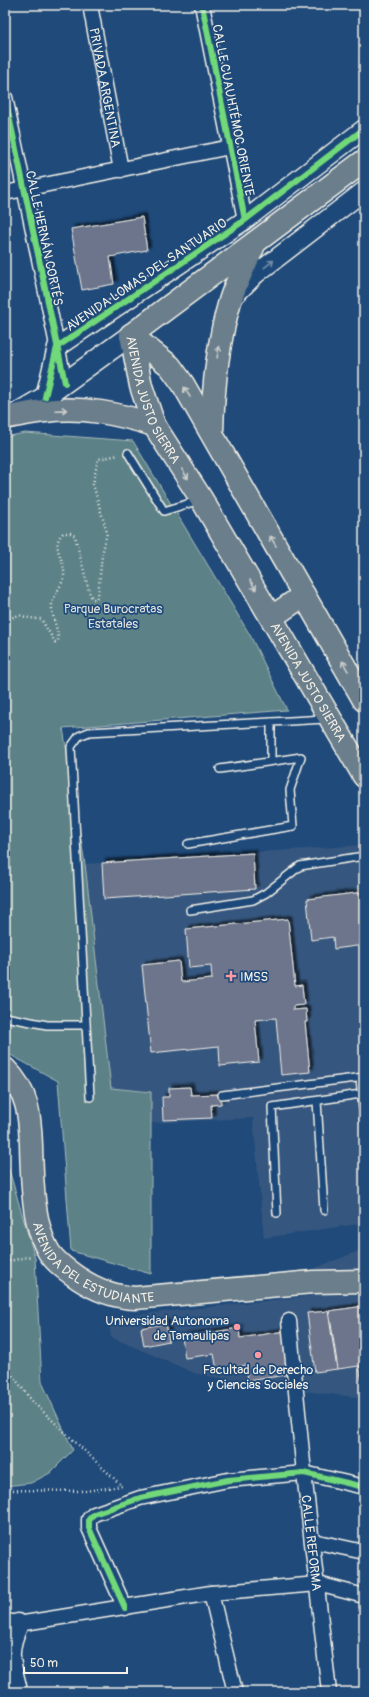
<svg xmlns="http://www.w3.org/2000/svg" width="369" height="1697" font-family="Pangolin,sans-serif">
<style>
.built{fill:#36577f}
.green{fill:#5c8288;stroke:#a8bab8}
.building{fill:#6c758c;stroke:#f4f1e8;filter:url(#shadow)}
.lines{fill:none;stroke-linecap:round;stroke-linejoin:round}
.service-casing{stroke:#f4f1e8;stroke-width:10}
.minor-casing{stroke:#f4f1e8;stroke-width:17}
.tertiary-casing{stroke:#f4f1e8;stroke-width:21}
.secondary-casing{stroke:#f4f1e8;stroke-width:23}
.primary-casing{stroke:#f4f1e8;stroke-width:25}
.path{stroke:#f4f1e8;stroke-width:2.5;stroke-dasharray:1 3;stroke-linecap:butt}
.service{stroke:#1f4a7a;stroke-width:7}
.minor{stroke:#1f4a7a;stroke-width:14}
.tertiary{stroke:#1f4a7a;stroke-width:18}
.secondary{stroke:#1f4a7a;stroke-width:20}
.primary{stroke:#6b7e8b;stroke-width:22}
.cycleway-casing{stroke:#1f4a7a;stroke-width:8}
.cycleway{stroke:#71d979;stroke-width:6}
.oneway{stroke:#748da6}
.oneway2{stroke:#cbcecc}
.poi-dot{fill:#ff9aa2;stroke:#1f4a7a;stroke-width:1.5}
.labels{text-anchor:middle;stroke-width:3.5;stroke-linejoin:round;paint-order:stroke}
.street-label{font-size:13px;fill:#f4f1e8;stroke:#1f4a7a}
.park-label{font-size:13px;fill:#dde0da;stroke:#1f4a7a}
.poi-label{font-size:13px;fill:#f4f1e8;stroke:#1f4a7a;text-anchor:start}
</style>
<defs>
<filter id="shadow"><feDropShadow dx="3.5" dy="-3.5" stdDeviation="1" flood-color="#0009"/></filter>
</defs>
<rect width="100%" height="100%" fill="#1f4a7a"/>
<filter id="ink" filterUnits="userSpaceOnUse"><feTurbulence type="fractalNoise" baseFrequency=".025" numOctaves="2"/><feDisplacementMap in="SourceGraphic" scale="8" xChannelSelector="R" yChannelSelector="G"/><feConvolveMatrix kernelMatrix="1 2 1 2 8 2 1 2 1" color-interpolation-filters="sRGB"/></filter>
<g filter="url(#ink)">
<path class="built" d="M364,845v378l-100,15 -11,-120 -102,5v-31l-40,-4 -26,-224z
M364,1249v149l-107,-12 -63,-13 -83,-36 -3,-19 202,-22v-26z"/>
<path class="green" d="M25,433l108,8 117,194 37,75 -224,18 22,136 26,224 40,4v182l-80,-23 -13,-170 -53,-29v-615z
M5,1156l30,102 7,124 31,68 -23,23 -19,10 -26,3z"/>
<path class="building" d="M142,217l5,33 -37,7 4,27 -32,6 -11,-61z
M253,853l2,36 -151,10 -2,-36z
M364,892v53l-30,4 -1,-12 -22,3 -4,-41z
M288,919l7,67 7,-1 2,20 -11,1v4l13,-1 1,13h-2l5,50 -29,3 -5,-57 -21,2 4,42 -39,4 -1,-20 -68,7 -9,-88 37,-4 2,21 31,-3 -1,-13 -22,2 -3,-39z
M190,1087l1,8 30,-1v10l-10,1 1,13 -49,2 -1,-23h7v-9z
M364,1306v77h-2l-3,-17 -21,3 -9,-58z
M328,1311l9,58 -22,3 -8,-59z
M166,1323l3,18 -25,5 -3,-18z
M239,1328l1,10 45,-7 7,43 -44,7 -2,-16 -29,5 -3,-16 -29,4 -3,-21z"/>
<g class="lines">
<g class="service-casing">
<path id="service" d="M128,453l36,58 36,-11
M271,761v-39
M188,844l105,-18 -3,-36 11,-33 -81,12
M190,910l63,-10 13,-7 34,-27 64,-10
M5,1017l42,8h39
M360,1078l4,42
M222,1095l142,-18
M90,1097l-19,-350 8,-11 10,-4 237,-13
M317,1101l7,109
M277,1213l-5,-106 89,-13"/>
</g>
<g class="minor-casing">
<g id="minor">
<path id="s1" d="M90,5l31,165"/>
<path d="M202,5l43,215"/>
<path d="M5,97l60,286"/>
<path d="M5,193l225,-46"/>
<path id="s2" d="M289,1321l15,152 25,219"/>
<path d="M313,1541l51,11"/>
<path d="M211,1593l24,99"/>
<path d="M125,1608l-36,-80v-9l5,-5 46,-16 88,-18 76,-7 60,14"/>
<path d="M5,1620l13,4 193,-31 107,-9 46,12"/>
</g>
</g>
<g class="tertiary-casing">
<path id="tertiary" d="M232,298l24,-24 108,-83
M45,397l12,-50 188,-127 119,-91"/>
</g>
<g class="secondary-casing">
<path id="secondary" d="M16,414l29,-17 86,-62
M16,1686c-7,-26 -10,-36 2,-62"/>
</g>
<g class="primary-casing">
<g id="primary">
<path id="s3" d="M131,335l10,51 13,39 48,75 162,276"/>
<path d="M131,335l39,31 13,18 181,316"/>
<path d="M131,335l233,-174"/>
<path d="M9,417c12,-2 24,-5 36,-6 38,-5 74,3 109,14"/>
<path d="M212,433c1,-45 5,-88 18,-132 6,-19 16,-38 24,-56"/>
<path d="M272,617l32,-22"/>
<path id="s4" d="M5,1069c23,22 25,47 26,76 1,31 1,79 18,107 7,11 19,19 29,26 18,12 36,19 57,20l178,-16 51,-1"/>
</g>
</g>
<path class="path" d="M5,620l14,-5 10,3 12,1 14,23 3,-1c1,-12 -7,-24 -6,-37 2,-11 14,-22 12,-34 -2,-14 -13,-25 -1,-37h7l5,3 15,59 3,4h3l2,-4 4,-40 5,-22 -14,-49 5,-25 21,-4
M5,1262l27,-6
M5,1366l28,36 89,84
M5,1490l80,1 37,-5"/>
<use href="#service" class="service"/>
<use href="#minor" class="minor"/>
<use href="#tertiary" class="tertiary"/>
<use href="#secondary" class="secondary"/>
<use href="#primary" class="primary"/>
<g class="cycleway-casing">
<path id="cycleway" d="M202,5l43,215
M5,97l60,286
M45,397l12,-50 188,-127 119,-91
M125,1608l-36,-80v-9l5,-5 46,-16 88,-18 76,-7 60,14"/>
</g>
<use href="#cycleway" class="cycleway"/>
</g>
<defs><path id="oneway-shaft" d="M-6 0H5M1.5-3L5.5 0L1.5 3" fill="none" stroke-width="1.6" stroke-linecap="round" stroke-linejoin="round"/></defs>
<use class="oneway" href="#oneway-shaft" transform="translate(269 264) rotate(-38)"/>
<g class="oneway2">
<use href="#oneway-shaft" transform="translate(218 352) rotate(-82)"/>
<use href="#oneway-shaft" transform="translate(187 392) rotate(-121)"/>
<use href="#oneway-shaft" transform="translate(61 410) rotate(-2)"/>
<use href="#oneway-shaft" transform="translate(185 474) rotate(57)"/>
<use href="#oneway-shaft" transform="translate(273 541) rotate(-120)"/>
<use href="#oneway-shaft" transform="translate(253 585) rotate(59)"/>
<use href="#oneway-shaft" transform="translate(345 666) rotate(-120)"/>
</g>
</g>
<g class="poi-dot">
<path d="M229 970h4v4h4v4h-4v4h-4v-4h-4v-4h4z"/>
<circle cx="237" cy="1327" r="4"/>
<circle cx="258" cy="1355" r="4"/>
</g>
<g class="labels">
<g class="street-label">
<text dy="5" stroke="none"><textPath href="#s1" startOffset="84">PRIVADA ARGENTINA</textPath></text>
<text transform="translate(234 110) rotate(79)" y="5">CALLE CUAUHTÉMOC ORIENTE</text>
<text transform="translate(45 238) rotate(78)" y="5">CALLE HERNÁN CORTÉS</text>
<text transform="translate(146 274) rotate(-34)" y="5">AVENIDA LOMAS DEL SANTUARIO</text>
<text dy="5" stroke="none"><textPath href="#s3" startOffset="69">AVENIDA JUSTO SIERRA</textPath></text>
<text dy="5" stroke="none"><textPath href="#s3" startOffset="393">AVENIDA JUSTO SIERRA</textPath></text>
<text dy="5" stroke="none"><textPath href="#s4" startOffset="236">AVENIDA DEL ESTUDIANTE</textPath></text>
<text dy="5" stroke="none"><textPath href="#s2" startOffset="223">CALLE REFORMA</textPath></text>
</g>
<g class="park-label">
<text x="113" y="613">Parque Burocratas<tspan x="113" dy="15">Estatales</tspan></text>
</g>
<g class="poi-label">
<text x="240" y="981">IMSS</text>
<text x="229" y="1325" text-anchor="end">Universidad Autonoma<tspan x="229" dy="15">de Tamaulipas</tspan></text>
<text x="258" y="1374" text-anchor="middle">Facultad de Derecho<tspan x="258" dy="15">y Ciencias Sociales</tspan></text>
</g>
</g>
<rect width="369" height="1697" fill="none" stroke="#1f4a7a" stroke-width="20"/>
<rect x="10" y="10" width="349" height="1677" fill="none" stroke="#f4f1e8" stroke-width="1.5" filter="url(#ink)"/>
<path d="M24 1667v6h103v-6" fill="none" stroke="#f4f1e8" stroke-width="2"/>
<text x="30" y="1667" font-size="12" fill="#f4f1e8" stroke="#1f4a7a" stroke-width="3" paint-order="stroke">50 m</text>
</svg>
